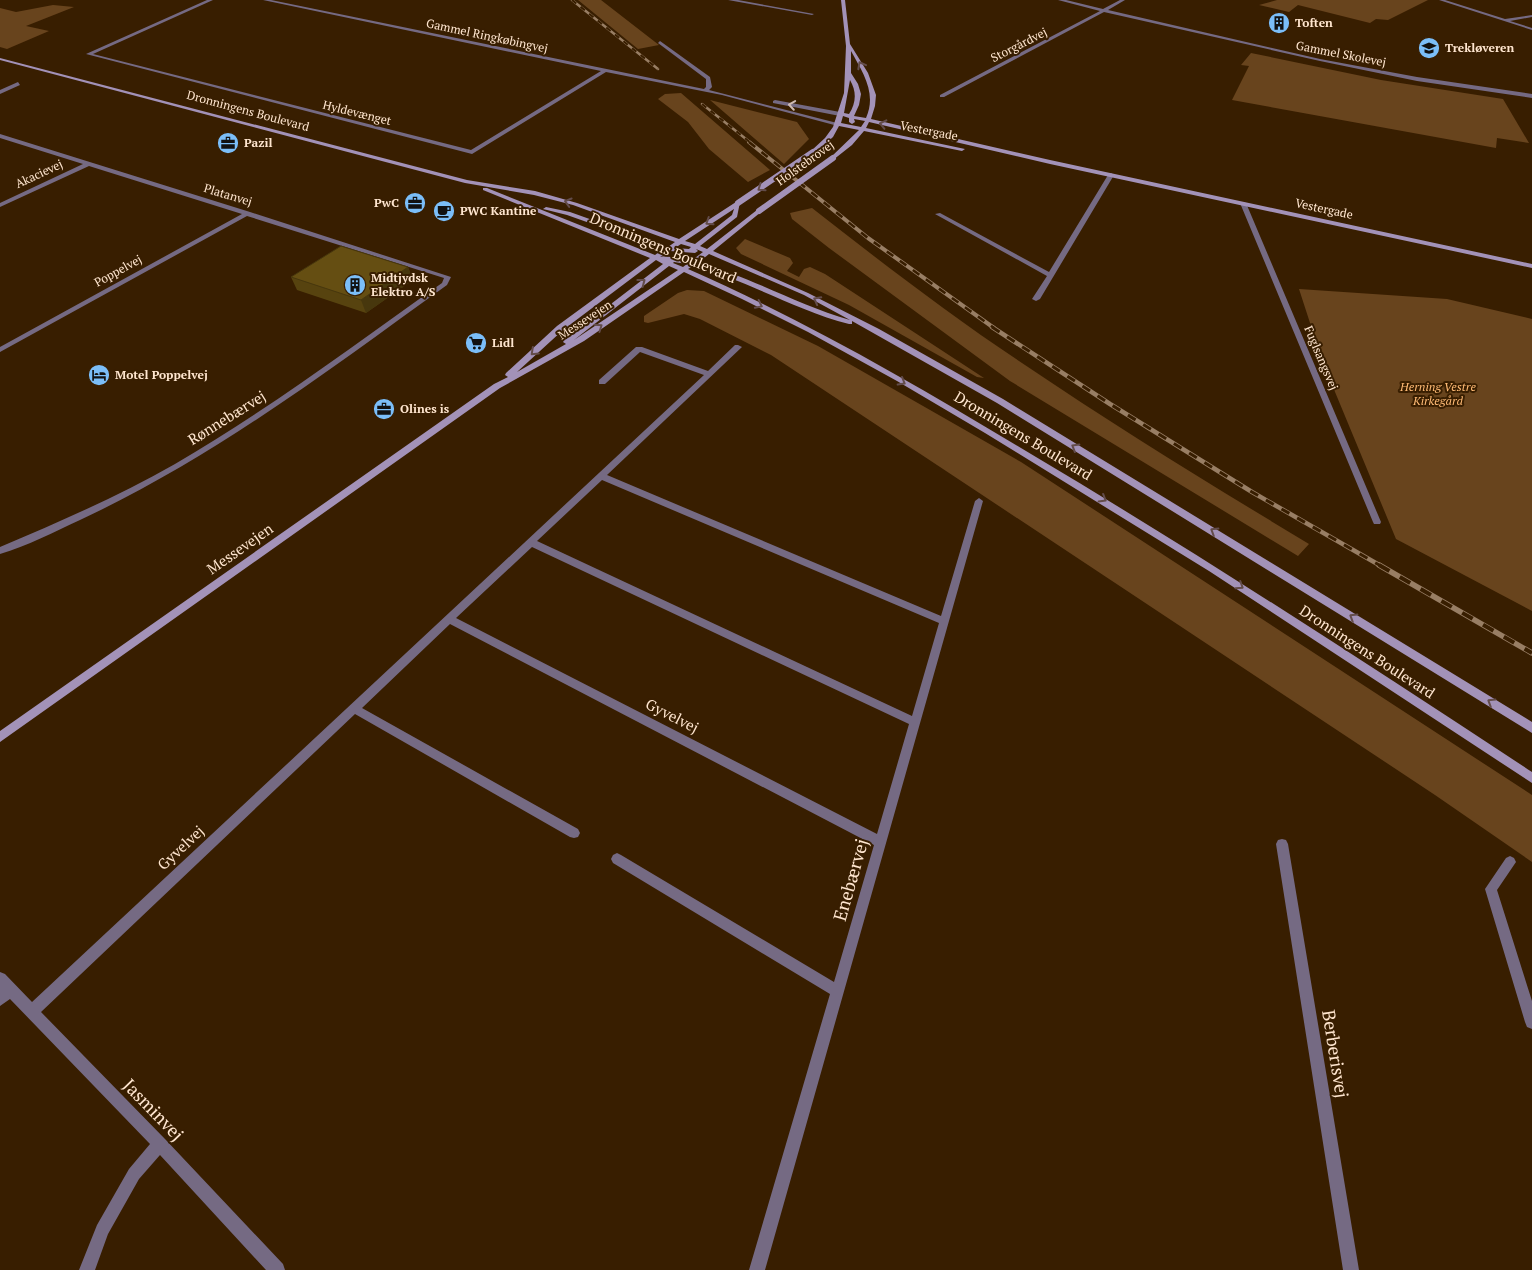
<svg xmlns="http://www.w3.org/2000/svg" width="1532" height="1270" font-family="'PT Serif',serif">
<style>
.green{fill:#68441d}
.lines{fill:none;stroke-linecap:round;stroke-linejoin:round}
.street{fill:#756a83;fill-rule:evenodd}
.secondary{fill:#a392b8;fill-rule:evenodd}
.rail-far3-casing{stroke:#987e64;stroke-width:2.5}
.rail-far2-casing{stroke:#987e64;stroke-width:4}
.rail-far1-casing{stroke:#987e64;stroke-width:4.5}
.rail-casing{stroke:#987e64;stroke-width:5.5}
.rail-far3{stroke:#381e00;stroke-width:2;stroke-dasharray:5.5;stroke-linecap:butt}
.rail-far2{stroke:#381e00;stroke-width:2.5;stroke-dasharray:8;stroke-linecap:butt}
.rail-far1{stroke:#381e00;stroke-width:3;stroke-dasharray:9;stroke-linecap:butt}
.rail{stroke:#381e00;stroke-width:4;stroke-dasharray:12;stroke-linecap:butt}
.secondary-bridge{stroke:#a392b8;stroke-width:6}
.wall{fill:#57430f}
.shaded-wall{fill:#47370d}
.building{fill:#654e12;stroke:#47370d}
.oneway{stroke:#634c4a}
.oneway2{stroke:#cfbbb4}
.labels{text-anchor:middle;stroke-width:4;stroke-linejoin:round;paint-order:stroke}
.far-poi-label{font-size:12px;font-weight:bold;fill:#ffe6cf;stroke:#381e00;text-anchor:start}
.far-street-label{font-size:12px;fill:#ffe6cf;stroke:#381e00}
.far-park-label{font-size:12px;font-style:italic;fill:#ffbb75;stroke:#381e00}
.street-label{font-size:15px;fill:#ffe6cf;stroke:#381e00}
.near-street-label{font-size:18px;fill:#ffe6cf;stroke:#381e00}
</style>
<rect width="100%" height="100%" fill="#381e00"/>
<path class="green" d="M578,0h23l58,45 -21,4z
M1277,0h151l-40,20 -12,-1 -6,4 -72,-18 -9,7 -30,-7z
M53,5l21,2 -48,19 23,5 -42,18 -7,-2v-39l16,4z
M1251,53l130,27 122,19 26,44 -32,-5 -1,10 -264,-48 17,-34 -8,-1z
M681,93l89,77 -22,12 -39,-33 -21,-27 -30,-23 7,-5z
M710,100l87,22 12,17 -25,25z
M812,208c69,54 139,108 213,157 93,63 188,121 284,179l-11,12 -288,-175 -181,-133 -37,-29 -2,-6z
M745,239l45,19 3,5 -6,8 12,6 5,-8 6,-2 15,7 159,104 -7,-1 -128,-72 -108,-51 -5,-6z
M1299,289l148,10 85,20v292l-136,-72 -73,-176z
M687,290l17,1 114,55 203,116 511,333v67l-97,-67 -664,-440 -71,-36 -16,-5 -36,9 -4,-1v-6l34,-23z"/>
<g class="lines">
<path class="street" d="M207,0h6l-120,54 378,96 130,-79 -338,-71h8l433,89 2,-2v-8l-48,-36 2,-2 50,36 2,10 -3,3 132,34 -3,2 -116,-31 -116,-23 -134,82 -386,-100z
M728,0h10l76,14 -2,1z
M1058,0h8l37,9 17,-9h5l-17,10 212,49 97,18 115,17v4l-115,-17 -97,-20 -216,-49 -160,85h-4v-2l160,-84z
M1439,0h6l60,19 27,-4v2l-22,4 22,7v2z
M18,82l2,3 -20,9v-4z
M775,100l65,12 3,2 -3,2 -67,-13v-2z
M0,134l250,78 201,65 -4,8c-118,85 -234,173 -367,235 -26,12 -53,26 -80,34v-7c59,-25 119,-51 175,-83 93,-54 179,-119 267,-181l2,-5 -197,-62 -247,136v-5l242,-133 -153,-48 -89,41v-4l83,-39 -83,-26z
M1111,173l3,2 -74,124 -4,2 -4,-2 15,-23 -112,-62 5,-1 109,59 59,-97z
M1241,202l5,1 135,319 -1,2h-6l-1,-2 -133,-319z
M735,345h3l4,2 -135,128 334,141 34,-115 4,-3 4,3 -218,769h-16l81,-276 -217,-131 -2,-4 2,-4 4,-2 4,2 213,127 40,-137 -424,-221 -88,84 216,121 2,4 -2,4 -4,1 -4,-1 -215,-123 -314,298 124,127 118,125 2,6h-19l-106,-115 -21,24 -31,55 -13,36h-16l18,-45 32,-56 21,-25 -140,-145 -10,7v-34l5,2 27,28 672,-627 -64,-23 -35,32h-6v-4l37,-33h6l66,24zM602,480l337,143 -27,93 -375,-175zM532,547l377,177 -32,110 -421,-216z
M1282,839l4,1 2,4 71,426h-16l-67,-426 2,-4z
M1510,856l4,2 2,4 -19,28 35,111v28l-5,-2 -2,-5 -40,-133 21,-31z"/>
<path class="secondary" d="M841,0h4l5,44 18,29 8,22 -1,11 -4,13 179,41 482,104v4l-482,-104 -181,-42 -3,6 99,21 -3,2 -98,-20 -12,14 -19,15 -2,-1v-2l28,-27 -20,-4 -6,11 -18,16h-4v-2l14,-13 8,-11 11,-34 2,-47zM851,51c12,22 26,42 15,67l-12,-2 5,-11 2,-11 -3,-10 -7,-11zM850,80c7,12 6,23 -1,34l-5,-1zM843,116l6,2v4l3,2 3,-2 -1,-3 11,2 -4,6 -20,-4z
M0,58l467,122 68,11 42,12 102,36 57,-37h4l-3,15 -37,29 7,3 50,-39h4v2l-48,39 95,42 71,36 124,70 529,323v11l-535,-330 -145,-82v3h-3c-54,-14 -102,-44 -156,-58l-5,3c121,53 235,120 348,188 168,100 332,207 496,315v11l-323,-212 -224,-138 -88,-52 -89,-49 -66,-33 -58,-27 -100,69 -84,47 -500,354v-11l494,-347 14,-7 -3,-2 1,-2 51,-47 93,-68 -167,-68v-2h4l168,67 8,-6 -96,-34 -24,-6 3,-2 24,5 98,35 7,-5 -102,-37 -39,-10 -69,-12 -465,-123zM734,209l-2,6 -37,29 -10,-3zM681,244l10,3 -2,2 -14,-1zM696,249l7,3 -12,9 -26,-5 -5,1 10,-6 25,2 3,-2zM709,254l95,41 46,25c-53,-15 -100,-44 -152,-57zM656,260l7,4 -99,76 -1,2 3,2 -49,28 46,-42zM674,262l13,2 -4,3 -10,-4zM669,266l9,4 -104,70z"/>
<g class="rail-far3-casing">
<path id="rail-far3" d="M572,0l86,69
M702,104l49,39"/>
</g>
<g class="rail-far2-casing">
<path id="rail-far2" d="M749,142l119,96 126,90"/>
</g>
<g class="rail-far1-casing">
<path id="rail-far1" d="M992,327l118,77 142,88 129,74"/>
</g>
<g class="rail-casing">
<path id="rail" d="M1379,565l153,88"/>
</g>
<use href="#rail-far3" class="rail-far3"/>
<use href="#rail-far2" class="rail-far2"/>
<use href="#rail-far1" class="rail-far1"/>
<use href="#rail" class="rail"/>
<path class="secondary-bridge" d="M738,203l75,-51
M759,211l74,-53"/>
</g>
<path class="wall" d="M408,267l5,13 -47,33 -69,-23 -6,-13z"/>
<path class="shaded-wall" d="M408,267l5,13 -47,33 -5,-13z"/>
<path class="building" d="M341,246l67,21 -47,33 -70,-23z"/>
<defs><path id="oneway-chevron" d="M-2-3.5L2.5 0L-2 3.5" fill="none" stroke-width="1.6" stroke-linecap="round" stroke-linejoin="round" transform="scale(1.25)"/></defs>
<g class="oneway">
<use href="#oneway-chevron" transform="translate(861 65) rotate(-118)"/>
<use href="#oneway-chevron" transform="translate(883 124) rotate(-167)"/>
<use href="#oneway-chevron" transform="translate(761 188) rotate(145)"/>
<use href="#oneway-chevron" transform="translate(568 202) rotate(-164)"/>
<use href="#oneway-chevron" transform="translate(709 222) rotate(147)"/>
<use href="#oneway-chevron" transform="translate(642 282) rotate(-37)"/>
<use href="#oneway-chevron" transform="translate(817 300) rotate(-152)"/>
<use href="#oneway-chevron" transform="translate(759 305) rotate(26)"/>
<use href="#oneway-chevron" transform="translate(599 327) rotate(-35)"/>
<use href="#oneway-chevron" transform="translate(534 352) rotate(137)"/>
<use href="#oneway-chevron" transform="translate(902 382) rotate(30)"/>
<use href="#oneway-chevron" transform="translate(1075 447) rotate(-149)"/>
<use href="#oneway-chevron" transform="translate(1103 499) rotate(31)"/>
<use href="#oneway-chevron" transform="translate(1214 531) rotate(-148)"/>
<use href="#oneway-chevron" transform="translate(1240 586) rotate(33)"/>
<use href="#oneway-chevron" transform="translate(1353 617) rotate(-148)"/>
<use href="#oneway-chevron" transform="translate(1491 702) rotate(-148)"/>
</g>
<use class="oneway2" href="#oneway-chevron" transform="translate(792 105) rotate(-171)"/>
<defs>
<g id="building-disc" transform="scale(1.125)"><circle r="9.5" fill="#7bbef8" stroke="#381e00"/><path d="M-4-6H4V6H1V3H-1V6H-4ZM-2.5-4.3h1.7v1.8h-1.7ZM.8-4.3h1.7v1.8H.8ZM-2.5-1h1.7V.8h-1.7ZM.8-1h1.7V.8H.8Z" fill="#111"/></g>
<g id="school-disc" transform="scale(1.125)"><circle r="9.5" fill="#7bbef8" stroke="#381e00"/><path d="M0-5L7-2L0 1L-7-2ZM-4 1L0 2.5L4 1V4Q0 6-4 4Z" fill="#111"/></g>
<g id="office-disc" transform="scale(1.125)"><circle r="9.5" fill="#7bbef8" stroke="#381e00"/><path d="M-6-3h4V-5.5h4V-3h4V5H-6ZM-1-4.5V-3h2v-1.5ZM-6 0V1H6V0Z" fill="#111"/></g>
<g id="cafe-disc" transform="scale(1.125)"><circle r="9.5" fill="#7bbef8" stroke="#381e00"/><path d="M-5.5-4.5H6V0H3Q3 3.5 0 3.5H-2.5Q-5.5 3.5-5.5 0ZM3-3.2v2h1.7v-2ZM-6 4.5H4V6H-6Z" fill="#111"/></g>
<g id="supermarket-disc" transform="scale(1.125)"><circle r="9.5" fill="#7bbef8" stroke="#381e00"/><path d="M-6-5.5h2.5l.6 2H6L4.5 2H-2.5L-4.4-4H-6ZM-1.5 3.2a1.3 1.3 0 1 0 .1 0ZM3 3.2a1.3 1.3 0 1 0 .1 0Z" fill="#111"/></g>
<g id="hotel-disc" transform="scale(1.125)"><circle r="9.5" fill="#7bbef8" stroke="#381e00"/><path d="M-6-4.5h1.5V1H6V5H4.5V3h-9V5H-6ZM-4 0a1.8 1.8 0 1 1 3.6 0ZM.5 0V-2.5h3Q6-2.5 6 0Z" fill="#111"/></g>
</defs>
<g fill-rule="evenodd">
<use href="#building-disc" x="1279" y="23"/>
<use href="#school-disc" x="1429" y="48"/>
<use href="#office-disc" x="228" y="143"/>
<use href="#office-disc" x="415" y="203"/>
<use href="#cafe-disc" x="444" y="211"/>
<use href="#building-disc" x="355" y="285"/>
<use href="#supermarket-disc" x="476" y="343"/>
<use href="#hotel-disc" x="99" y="375"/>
<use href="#office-disc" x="384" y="409"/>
</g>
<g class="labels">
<g class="far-poi-label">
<text x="1295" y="27">Toften</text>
<text x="1445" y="52">Trekløveren</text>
<text x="244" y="147">Pazil</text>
<text x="399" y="207" text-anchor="end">PwC</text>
<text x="460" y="215">PWC Kantine</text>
<text x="371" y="282">Midtjydsk<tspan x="371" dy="14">Elektro A/S</tspan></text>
<text x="492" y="347">Lidl</text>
<text x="115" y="379">Motel Poppelvej</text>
<text x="400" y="413">Olines is</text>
</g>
<g class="far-street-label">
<text transform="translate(487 36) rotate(12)" y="4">Gammel Ringkøbingvej</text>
<text transform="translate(1019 45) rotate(-27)" y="4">Storgårdvej</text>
<text transform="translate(1341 54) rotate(11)" y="4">Gammel Skolevej</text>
<text transform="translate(248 111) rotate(15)" y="4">Dronningens Boulevard</text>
<text transform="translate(357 113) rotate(14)" y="4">Hyldevænget</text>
<text transform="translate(929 131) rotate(11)" y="4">Vestergade</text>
<text transform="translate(805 163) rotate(-36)" y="4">Holstebrovej</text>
<text transform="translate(39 174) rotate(-25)" y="4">Akacievej</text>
<text transform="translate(228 195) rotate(17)" y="4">Platanvej</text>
<text transform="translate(1324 209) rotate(12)" y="4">Vestergade</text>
<text transform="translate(118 271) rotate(-29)" y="4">Poppelvej</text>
<text transform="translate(585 320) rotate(-33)" y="4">Messevejen</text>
<text transform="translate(1321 358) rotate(67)" y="4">Fuglsangsvej</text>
</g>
<g class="far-park-label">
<text x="1438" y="391">Herning Vestre<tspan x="1438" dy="14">Kirkegård</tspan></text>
</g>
<g class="street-label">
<text transform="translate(663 248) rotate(23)" y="5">Dronningens Boulevard</text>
<text transform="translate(227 418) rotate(-32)" y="5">Rønnebærvej</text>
<text transform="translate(1023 436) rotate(31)" y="5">Dronningens Boulevard</text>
<text transform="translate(240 549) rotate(-35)" y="5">Messevejen</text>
<text transform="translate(1367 652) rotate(33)" y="5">Dronningens Boulevard</text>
<text transform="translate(672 716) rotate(27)" y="5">Gyvelvej</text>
<text transform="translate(181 848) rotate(-43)" y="5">Gyvelvej</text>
</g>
<g class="near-street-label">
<text transform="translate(851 880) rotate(-74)" y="6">Enebærvej</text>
<text transform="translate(1335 1054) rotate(81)" y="6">Berberisvej</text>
<text transform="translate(153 1110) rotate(46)" y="6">Jasminvej</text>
</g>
</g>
</svg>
